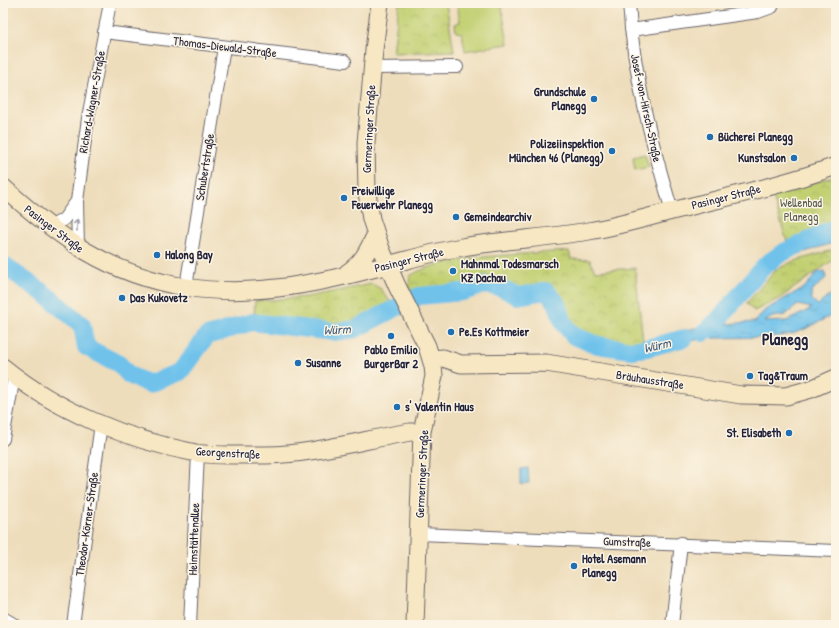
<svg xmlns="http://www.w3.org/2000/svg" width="839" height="628" font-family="'Patrick Hand',sans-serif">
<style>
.grass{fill:#c2d072;stroke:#727956}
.park{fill:url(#park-crowns);stroke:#727956}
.water{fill:url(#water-ripples);stroke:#487293;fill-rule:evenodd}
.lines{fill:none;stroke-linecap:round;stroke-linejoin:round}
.river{stroke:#6fc2eb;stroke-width:18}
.street-casing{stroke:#696368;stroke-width:14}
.secondary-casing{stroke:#696368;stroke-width:19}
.street{stroke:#fff;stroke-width:12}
.secondary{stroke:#f7e8c3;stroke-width:17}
.oneway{stroke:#9c9ca7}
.poi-dot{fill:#1f6fb2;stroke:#fcf5e5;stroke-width:1.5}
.labels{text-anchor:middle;stroke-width:3;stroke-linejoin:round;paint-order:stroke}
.street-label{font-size:12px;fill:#22223b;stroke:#fcf5e5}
.poi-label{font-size:12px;font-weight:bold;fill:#22223b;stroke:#fcf5e5;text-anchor:start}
.park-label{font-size:12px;fill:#52564c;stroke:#fcf5e5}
.water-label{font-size:13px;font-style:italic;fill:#3d5a79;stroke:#fcf5e5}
.district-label{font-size:16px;font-weight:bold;fill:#22223b;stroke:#fcf5e5}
</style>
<defs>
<pattern id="park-crowns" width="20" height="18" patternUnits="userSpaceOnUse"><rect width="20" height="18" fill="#c2d072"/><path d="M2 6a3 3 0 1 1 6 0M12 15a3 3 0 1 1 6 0" fill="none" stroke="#a6b264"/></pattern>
<pattern id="water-ripples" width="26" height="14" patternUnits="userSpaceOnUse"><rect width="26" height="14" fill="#6fc2eb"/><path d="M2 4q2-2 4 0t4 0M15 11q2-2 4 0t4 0" fill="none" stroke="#60a6ca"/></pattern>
</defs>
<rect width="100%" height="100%" fill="#fcf5e5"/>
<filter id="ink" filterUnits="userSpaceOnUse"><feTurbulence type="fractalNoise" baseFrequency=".025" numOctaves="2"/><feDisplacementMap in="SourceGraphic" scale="8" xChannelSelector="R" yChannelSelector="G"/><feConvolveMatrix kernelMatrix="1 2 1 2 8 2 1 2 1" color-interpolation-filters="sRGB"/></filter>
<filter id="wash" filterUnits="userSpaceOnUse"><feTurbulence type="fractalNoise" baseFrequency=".012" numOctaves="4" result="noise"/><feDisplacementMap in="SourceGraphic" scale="16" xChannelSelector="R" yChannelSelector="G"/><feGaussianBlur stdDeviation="0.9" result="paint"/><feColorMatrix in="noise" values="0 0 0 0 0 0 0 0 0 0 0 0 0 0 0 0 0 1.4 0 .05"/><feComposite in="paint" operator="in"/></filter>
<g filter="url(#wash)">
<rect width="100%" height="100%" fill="#edb"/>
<path class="grass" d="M457,3h44l7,41 -43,7 -3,-18 -6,-1 -1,-8 5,-2z
M645,154l4,13 -14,3 -2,-13z"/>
<path class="park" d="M399,3h47l8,48 -61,2z
M836,176v43l-49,23 -15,-48z
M836,249v9l-56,40 -26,13 -7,-8 29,-33 16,-8z
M569,251l2,8 19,1 5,11 40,-3 8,73c-18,2 -64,-1 -73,-18 -9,-17 -6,-22 -22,-37l-29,4 -17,-9h-21l-19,6 -23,1 -27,6 -3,-9 1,-9c30,-21 120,-22 159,-25z
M372,284l9,5 10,14 -40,22 -20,1 -77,-10 1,-15 52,-4z"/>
<path class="water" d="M836,220v22l-53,17 -4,-7 1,-7z
M825,271l1,7 -15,14 1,8 6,5 18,-15v23c-13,7 -27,15 -41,20 -24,7 -65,3 -92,6 -14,1 -27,7 -41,5l6,-9 38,-10 49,-3 10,-12 40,-23 13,-15zM798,305l14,3 -25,13 -23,1 8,-5 13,-2z
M528,468l1,15 -8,1v-15z"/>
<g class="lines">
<path class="river" d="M3,265l42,29 37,31 4,22 33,17 10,11 20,9 31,-12 27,-36 45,-14 81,10 22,-3 64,-33 44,-4 20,-7 16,2 19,9 28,-5 10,11 8,22 10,12 24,9 33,5 16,-2 38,-10
M703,333l15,-13 47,-55 17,-12 54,-26"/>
</g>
</g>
<g filter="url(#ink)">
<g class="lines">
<g class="street-casing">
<path id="street" d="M629,3c4,71 23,141 43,208
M631,30l127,-18 14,-5 1,-4
M104,32l241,29
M372,68l85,-1
M49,228l15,-9 13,-18
M78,248l-1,-47 11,-83 22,-115
M186,287l38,-240
M3,439l11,-63
M419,534l417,17
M3,618l12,7
M73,625l28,-201
M190,625l8,-172
M672,625l9,-82"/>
</g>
<g class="secondary-casing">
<path id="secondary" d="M380,3l-6,47 -8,93 1,49 4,27 10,30 16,37 30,60 6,20 1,10 -12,56 -7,193
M3,187c57,51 104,87 182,100 63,10 127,-2 187,-18 30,-7 60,-17 90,-22 42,-7 85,-9 127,-16 35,-6 69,-17 103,-25 48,-12 97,-23 144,-40
M347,273c17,-12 20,-21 29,-39
M432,359l11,-1 18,6 85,-1 195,32 45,1 25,-7 25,-11
M3,367c54,44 125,73 193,86 18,3 51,2 70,2 48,-1 97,-15 144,-23h12"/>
</g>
<use href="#street" class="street"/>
<use href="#secondary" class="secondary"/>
</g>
<defs><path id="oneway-shaft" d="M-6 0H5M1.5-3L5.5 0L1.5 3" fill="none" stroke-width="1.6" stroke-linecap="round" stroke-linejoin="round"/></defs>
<use class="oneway" href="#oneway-shaft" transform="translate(77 225) rotate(-90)"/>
</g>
<g class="poi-dot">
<circle cx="594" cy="99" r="4"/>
<circle cx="710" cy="137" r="4"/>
<circle cx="612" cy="151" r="4"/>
<circle cx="794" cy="158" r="4"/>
<circle cx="344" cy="198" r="4"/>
<circle cx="456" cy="217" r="4"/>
<circle cx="157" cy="255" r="4"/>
<circle cx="453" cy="271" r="4"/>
<circle cx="122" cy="298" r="4"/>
<circle cx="451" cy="332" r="4"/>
<circle cx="391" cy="336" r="4"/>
<circle cx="298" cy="363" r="4"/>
<circle cx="750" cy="376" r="4"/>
<circle cx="397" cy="407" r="4"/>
<circle cx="789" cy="433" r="4"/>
<circle cx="574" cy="566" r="4"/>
</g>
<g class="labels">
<g class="street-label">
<text transform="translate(225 47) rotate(7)" y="4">Thomas-Diewald-Straße</text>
<text transform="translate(92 102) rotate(-80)" y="4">Richard-Wagner-Straße</text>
<text transform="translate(646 108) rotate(78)" y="4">Josef-von-Hirsch-Straße</text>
<text transform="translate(369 129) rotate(-87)" y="4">Germeringer Straße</text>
<text transform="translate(205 167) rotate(-81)" y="4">Schubertstraße</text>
<text transform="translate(726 197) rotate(-14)" y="4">Pasinger Straße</text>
<text transform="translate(54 229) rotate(37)" y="4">Pasinger Straße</text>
<text transform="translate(409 260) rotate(-14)" y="4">Pasinger Straße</text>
<text transform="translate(650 380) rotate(9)" y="4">Bräuhausstraße</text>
<text transform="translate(228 453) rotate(3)" y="4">Georgenstraße</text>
<text transform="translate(422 474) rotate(-87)" y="4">Germeringer Straße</text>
<text transform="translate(87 524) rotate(-82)" y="4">Theodor-Körner-Straße</text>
<text transform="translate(194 539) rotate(-88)" y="4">Heimstättenallee</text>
<text transform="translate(627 542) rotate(2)" y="4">Gumstraße</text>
</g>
<g class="poi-label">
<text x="586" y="96" text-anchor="end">Grundschule<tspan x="586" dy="14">Planegg</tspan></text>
<text x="718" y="141">Bücherei Planegg</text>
<text x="604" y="148" text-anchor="end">Polizeiinspektion<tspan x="604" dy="14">München 46 (Planegg)</tspan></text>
<text x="786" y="162" text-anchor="end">Kunstsalon</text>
<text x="352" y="195">Freiwillige<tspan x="352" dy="14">Feuerwehr Planegg</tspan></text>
<text x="464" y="221">Gemeindearchiv</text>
<text x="165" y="259">Halong Bay</text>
<text x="461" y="268">Mahnmal Todesmarsch<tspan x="461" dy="14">KZ Dachau</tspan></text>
<text x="130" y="302">Das Kukovetz</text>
<text x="459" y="336">Pe.Es Kottmeier</text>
<text x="391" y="354" text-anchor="middle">Pablo Emilio<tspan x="391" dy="14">BurgerBar 2</tspan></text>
<text x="306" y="367">Susanne</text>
<text x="758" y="380">Tag&amp;Traum</text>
<text x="405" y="411">s' Valentin Haus</text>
<text x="781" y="437" text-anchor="end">St. Elisabeth</text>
<text x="582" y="563">Hotel Asemann<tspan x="582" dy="14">Planegg</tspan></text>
</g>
<g class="park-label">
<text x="801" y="207">Wellenbad<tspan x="801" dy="14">Planegg</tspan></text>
</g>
<g class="water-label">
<text transform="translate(337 329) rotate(-3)" y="5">Würm</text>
<text transform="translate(657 345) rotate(-13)" y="5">Würm</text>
</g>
<g class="district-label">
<text x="785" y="345">Planegg</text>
</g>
</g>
<rect width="839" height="628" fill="none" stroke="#fcf5e5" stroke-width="16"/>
</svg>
